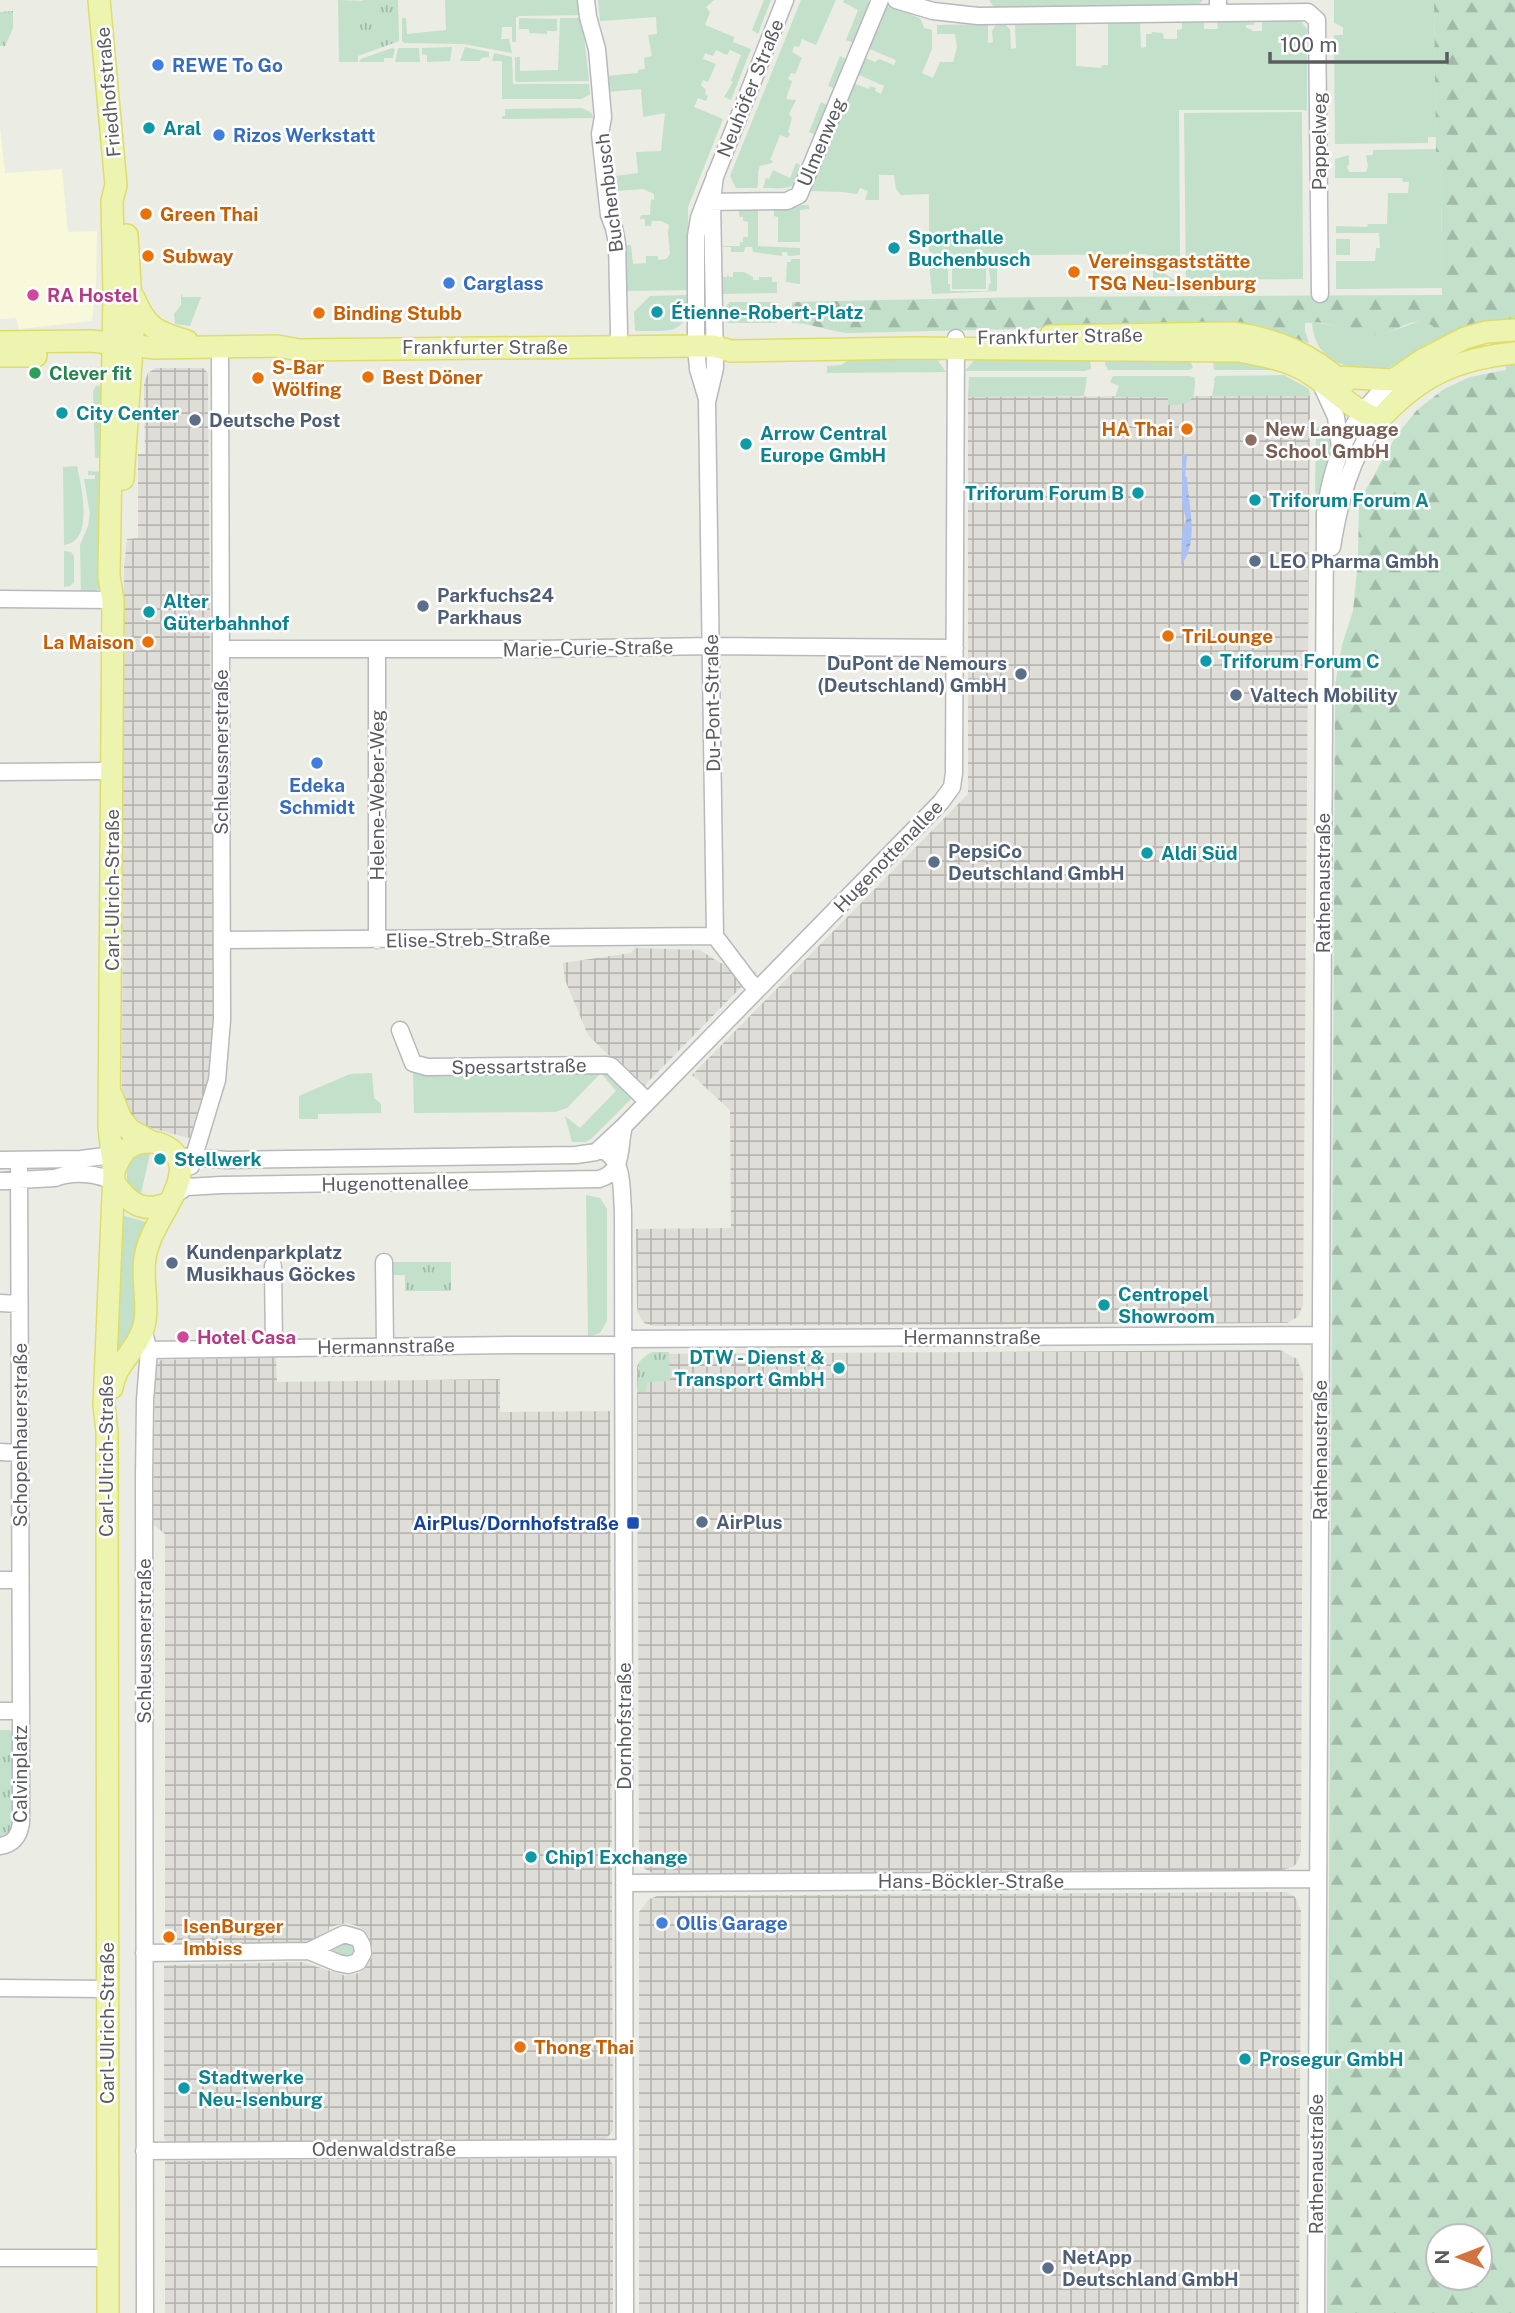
<svg xmlns="http://www.w3.org/2000/svg" width="1515" height="2313" font-family="'Public Sans',sans-serif">
<style>
.commercial{fill:#f8f9db}
.industrial{fill:url(#industrial-grid)}
.green{fill:#c2e0ca}
.forest{fill:url(#forest-firs);fill-rule:evenodd}
.park{fill:url(#park-tufts)}
.water{fill:url(#water-ripples)}
.lines{fill:none;stroke-linecap:round;stroke-linejoin:round}
.minor-casing{stroke:#b8b9be;stroke-width:19}
.major-casing{stroke:#dfdd69;stroke-width:24}
.minor{stroke:#fff;stroke-width:16}
.major{stroke:#edf4b0;stroke-width:21}
.shop-dot{fill:#3f7fe0;stroke:#fff;stroke-width:2.5}
.culture-dot{fill:#0f9aa8;stroke:#fff;stroke-width:2.5}
.food-dot{fill:#e8710a;stroke:#fff;stroke-width:2.5}
.hotel-dot{fill:#d1479c;stroke:#fff;stroke-width:2.5}
.leisure-dot{fill:#2e9e5b;stroke:#fff;stroke-width:2.5}
.service-dot{fill:#5c6f8a;stroke:#fff;stroke-width:2.5}
.education-dot{fill:#8d6e63;stroke:#fff;stroke-width:2.5}
.transit-dot{fill:#1a4fb4;stroke:#fff;stroke-width:2.5}
.labels{text-anchor:middle;stroke-width:5;stroke-linejoin:round;paint-order:stroke}
.shop-label{font-size:19px;font-weight:bold;fill:#366cbe;stroke:#fff;text-anchor:start}
.street-label{font-size:19px;fill:#5b5c62;stroke:#fff}
.culture-label{font-size:19px;font-weight:bold;fill:#0d838f;stroke:#fff;text-anchor:start}
.food-label{font-size:19px;font-weight:bold;fill:#c56008;stroke:#fff;text-anchor:start}
.hotel-label{font-size:19px;font-weight:bold;fill:#b23c85;stroke:#fff;text-anchor:start}
.leisure-label{font-size:19px;font-weight:bold;fill:#27864d;stroke:#fff;text-anchor:start}
.service-label{font-size:19px;font-weight:bold;fill:#4e5e75;stroke:#fff;text-anchor:start}
.education-label{font-size:19px;font-weight:bold;fill:#785e54;stroke:#fff;text-anchor:start}
.transit-label{font-size:19px;font-weight:bold;fill:#164399;stroke:#fff;text-anchor:end}
</style>
<defs>
<pattern id="industrial-grid" width="8" height="8" patternUnits="userSpaceOnUse" patternTransform="scale(1.75)"><rect width="8" height="8" fill="#deddd7"/><path d="M0 4h8M4 0v8" fill="none" stroke="#b7b6b2"/></pattern>
<pattern id="forest-firs" width="22" height="20" patternUnits="userSpaceOnUse" patternTransform="scale(1.75)"><rect width="22" height="20" fill="#c2e0ca"/><path d="M5 1l3.5 6h-7zM16 11l3.5 6h-7z" fill="#a1b9a7"/></pattern>
<pattern id="park-tufts" width="24" height="20" patternUnits="userSpaceOnUse" patternTransform="scale(1.75)"><rect width="24" height="20" fill="#c2e0ca"/><path d="M3 7l-1-3M5 7V3M7 7l1-3M15 17l-1-3M17 17v-4M19 17l1-3" fill="none" stroke="#a1b9a7"/></pattern>
<pattern id="water-ripples" width="26" height="14" patternUnits="userSpaceOnUse" patternTransform="scale(1.75)"><rect width="26" height="14" fill="#abc1f4"/><path d="M2 4q2-2 4 0t4 0M15 11q2-2 4 0t4 0" fill="none" stroke="#8ea0c9"/></pattern>
</defs>
<rect width="100%" height="100%" fill="#ebece3"/>
<path class="commercial" d="M0,127l5,46 57,-4 6,63 29,-1 -1,57 -4,33 -73,8 -3,-11 -16,1z"/>
<path class="industrial" d="M156,368h47l5,5 3,382 3,7v263l-3,55 -15,56 -8,2 -40,-11 -12,-7 -2,1 -7,-8 -5,-26 2,-520 3,-28 11,-1v-84h7l-1,-71 4,-10z
M1310,396l-7,909 -5,12 -11,6 -633,3 -10,-3 -6,-9 -1,-8 -1,-77 95,-1 -1,-118 -38,-35 276,-281v-397z
M635,948l65,2 20,13 36,9 -114,116 -54,-53 -23,-55 -2,-17 68,-10z
M1280,1350l17,9 6,15 -2,478 -4,11 -4,4 -15,4 -611,4 -13,-1 -9,-5 -6,-14 -2,-488 2,-5 9,-8z
M276,1357l1,25 223,-3v33l110,-1 3,720 -7,8 -437,4 -5,-4v-174l138,-3 44,14 13,-3 6,-5 7,-11 1,-7 -4,-13 -4,-6 -5,-4 -13,-4 -18,4v3l-24,14 -140,2v-412l-12,-10 2,-156 4,-7 3,-1z
M1279,1892h7l8,4 3,4 4,11 -2,402h-660v-401l9,-12 9,-4z
M609,2158l4,8v147h-448v-152z"/>
<path class="green" d="M338,0l26,1 -6,32v29h-19z
M445,0h135l2,15 -63,1 -3,2v24h-4v-15h-10l-1,12h8l3,14 -48,-9 -60,-1 -2,-2v-23h4l1,16 39,-4z
M598,0h116l-8,7 4,5 -5,13 29,12 -1,5 18,7 -20,51 -7,-3 9,-15 -2,-1 10,-26 -11,-5 -3,5 -11,-5 -3,6 -8,-3 -2,6 13,5 -8,18 -5,-2 -2,5 5,5 -1,4 3,2 -2,5 -8,-3 -4,9 29,12 -35,88 1,83 -63,1 -3,-46h8l2,19 13,-1v-7h12v4l8,-1 4,-5 -2,-21 1,-8 -8,-4h-9l-1,5h-6v-7h-5l1,-4h9l1,-16 3,1v-6l-11,-5 -26,2 -2,-15 23,-3 -2,-21 25,-1 4,-38 -22,4 -2,-28 -34,3 -1,-16 32,-3v-3l7,-1 -1,-11 8,-2 -4,-21 9,-1 -1,-17 -56,4z
M764,0h7l-13,34 -6,-4z
M801,0h35l-20,45 -14,-6 -3,8 -5,-1 -2,6 10,6 -7,16 -4,-1 -3,6 4,2 -6,18 10,1 -7,14 3,4 -4,14 2,2 -2,4 -8,-3 -10,25 3,1 -1,2 -12,3c-4,8 0,14 -3,22h-21l-6,-12z
M844,0h24l2,5 -16,38 -8,-3 12,-30 -15,-8z
M989,0h214l-7,7 -201,2z
M1334,0h100l2,137h-8v6l-93,1 -1,-109h9v-8l-9,-4z
M886,7h6l28,11 4,10 8,2v19l-10,24 11,5 7,-16h13l4,-15 -2,-13h-18v-9l51,-1v19l5,-1 -1,-11 3,-5 10,-2 5,6 1,19 5,-1 -1,-24 61,-1v43l25,2 1,-3h6v-43h32l1,26 5,-1v-13h5l1,-2 11,1 1,6h13v-9l5,-1v-8h22v8h14l-1,-8 37,-1v5h-8v3l5,1 1,2h10v-11l37,-1 8,10v82l-3,-1h-125l1,155 -4,6h-6l-15,-10 -1,-4 -9,-3 -207,2 -9,-5v-57l-28,1 -5,-6 -2,-14h-15v25h-14l3,-9 -8,-3 -3,6 -15,-2 -31,-1 42,-108 16,6 1,-3 6,2 -1,3 6,3 3,-8 -27,-12 6,-17 12,5 4,-3 15,6 2,-5 -29,-12 16,-39z
M519,18l38,1v12h-10v3l-18,-1v-4h-10z
M560,18h22l7,63 -72,1 -2,-2v-23h5v14l38,-1z
M452,47l-2,14 -23,1v-7l-5,-1v-6z
M465,47l24,5v5l-8,1 -1,3h-20z
M392,48l3,1 -2,9h-9v4h-25l2,-3z
M398,48h21l1,14h-25z
M494,53l18,4 1,27h76l1,10 -8,5h-80v-38h-10z
M840,56l8,4 -12,29 -8,-3z
M821,102l8,4 -12,30 -8,-4z
M582,108l10,5 1,5 -91,1v-3h3v-7z
M1302,112l1,167 -117,1 -2,-167z
M1436,149v3h5l1,136 -106,1v-28h39l1,-13h4l-1,-15h-43v-7l31,1 1,-3h19l1,-31h20l1,-11h-6l-1,-4h-67v-19l14,-4v10l-2,1 2,6h17l2,-6 -2,-11h7v-5z
M796,163l9,4c-11,25 -17,21 -42,21l3,-10 3,1 4,-9 17,8z
M801,205h8v4l-9,1v32h-22v-25l-4,-1v-7h14z
M739,209h19v37l42,2v7l-12,1 -1,-4h-5v4l-29,-4 -1,-5h-7l-1,5h-13v-5h-9l-1,5v-6h19v-4h3v-5h5v-15l-5,-1v-4h-4z
M1336,239h14v16h-14z
M791,259h9v25l-14,-2 1,-20h4z
M988,263h9v28l-65,3 -3,-30h19v20h2v7h38l1,-7 2,-1z
M1153,266l28,18 -2,6 -26,1z
M952,268h34v21h-34z
M733,272h11l9,5v3h6v-3h13v5h5v11l-56,1v-17h6l1,-4 1,4h4z
M181,294l2,3h18l-11,29 -15,-2 -1,-10 7,-9z
M687,295l2,1c-2,42 -20,34 -54,35l-1,-19 16,-16z
M730,302h47v21h-48l-5,-2 -3,-10z
M1422,320l10,3 8,11 23,-4 -31,11 -42,26 -19,7v-6c-32,0 -56,-10 -59,-45 20,-1 40,11 61,11 15,1 34,-9 49,-14z
M1221,356l60,14h-67l-1,-8z
M854,357l82,1 10,14 -119,1v-7l14,-1z
M975,359h115l1,10 -6,2h-120z
M1106,359l84,1 3,8 -4,2h-81l-3,-6z
M1284,375l25,14 1,7h-98l3,-15 -2,-1 3,-4z
M1113,376h77l5,2c0,24 -3,26 -27,27v-8h-53l4,-11 -9,-4z
M969,377h118l-3,19 -116,1z
M106,385l-5,73h-5l-1,-2 -2,-65 3,-5z
M1331,424l1,26 -11,46 -4,-1 -2,-3 1,-63 3,-3z
M77,466c4,20 18,75 -13,79l-1,-78z
M88,471l14,1 -1,115 -5,4 -15,1 -1,-47 8,-19 2,-12 -6,-35h11v-4h-7z
M64,551l7,1 3,4v26l-4,4 -6,1z
M605,1071l27,27 -41,41 -6,3h-13l-7,-26 15,12 36,-37 -15,-18 -34,35 -12,4 -141,1 -1,-40z
M372,1073l2,25 7,6v9l-63,1v5h-19v-23l51,-22z
M151,1149l-11,49c-16,-11 -16,-25 -8,-41z
M586,1195l14,3 7,11v112l-7,12 -12,4z
M118,1214l35,10 -14,92 -20,40 -5,-4z
M344,1940l7,1 5,8 -2,7 -7,3 -18,-5 -2,-5z"/>
<path class="forest" d="M1434,0h81v2313h-188l8,-1628 7,-40 11,-34 5,-51 1,-58 37,-66 21,-26 27,-21 26,-12 36,-7 -2,-44 -64,8c-20,-28 -38,-2 -64,1 -18,2 -37,-9 -54,-12 -5,-1 -11,0 -17,0v8l4,12 -47,-14 -31,-5 -384,9c-19,-2 -36,-10 -55,-10v-21l244,-5 406,-2 -1,-143h-5zM1438,2236h42v42h-42z"/>
<path class="park" d="M363,0h35l1,41 -41,15v-23z
M13,11v17l-8,18h-5v-34z
M389,1262h62v29h-46v-16h-16z
M653,1352h16l1,29 -23,1 -1,10h-9l2,-30 9,-8z
M0,1730h9l3,2v94l-3,7 -9,3z"/>
<path class="water" d="M1182,454l5,2 -2,20 2,1c1,27 13,65 -6,88l1,-32 4,-14 -4,-16z"/>
<g class="lines">
<g class="minor-casing">
<path id="minor" d="M586,0l2,17 9,32 6,68 -3,17 9,81 5,13 3,15 2,89 -1,15
M896,0l37,11 45,5 240,-3
M1218,0v13l90,-1 9,8 3,274
M715,175l-3,26 3,167 -8,34 8,534 34,45 8,8
M705,202l82,-1 12,-6 81,-195
M1321,384l15,33 4,31
M707,399l-9,-30 -2,-23v-110l3,-18 6,-16 80,-202
M1332,547c7,-44 19,-92 47,-127
M0,599l113,1
M221,649h317l174,-3 243,2
M0,772l113,-1
M222,940l493,-4
M377,940v-291
M400,1030l13,33 14,4 179,-2 5,1 36,35
M600,1149c25,9 21,40 23,62l2,1102
M177,1156l50,4 349,-5 20,-3 28,-26 317,-324 11,-15 2,-14 2,-435
M0,1160l81,-1 32,-4 7,-4
M19,1160l2,551
M191,1166l26,-86 5,-60 -2,-663
M0,1181l55,-3c18,-7 42,-5 59,4
M172,1196l15,-9 34,-2 378,-6c26,-7 19,-32 25,-53
M384,1262l1,84
M273,1266l1,82
M0,1303l19,1
M143,1330l6,20 -4,50 -1,78 1,835
M624,1339l696,-4
M149,1350l363,-5h112
M0,1452l20,1
M0,1580h20
M0,1711h21v112c-2,13 -7,21 -21,23
M624,1883l693,-4
M144,1953l165,-2 29,12 10,2 10,-3 5,-9 -1,-8 -4,-7 -14,-4 -35,17
M0,1988l107,1
M144,2151l481,-3
M0,2258h108
M1316,2313l9,-1800c8,-57 25,-95 68,-133"/>
</g>
<g class="major-casing">
<path id="major" d="M99,0l17,185 -4,16 2,91 -5,284 4,24 -4,527 5,45 -10,233 3,27 1,881
M134,298c12,30 23,34 53,43
M1050,336l183,-3c44,6 78,21 111,51
M0,342l91,-1 64,7 122,-2 22,4 397,-4h18l17,5 181,-3 327,3c21,4 44,8 63,18 28,15 45,38 77,51
M0,356h36
M1337,377l56,3 31,-21 41,-21 21,-6 29,-2
M1379,420c40,-44 77,-61 136,-67
M123,479l10,-146 -6,-98
M112,1096l9,23 9,11 20,11
M114,1182c14,21 29,32 54,21
M112,1388c3,-23 22,-35 30,-56 9,-22 -1,-51 3,-74 5,-32 31,-56 35,-84 5,-28 -33,-41 -53,-25 -7,6 -10,14 -13,23"/>
</g>
<use href="#minor" class="minor"/>
<use href="#major" class="major"/>
</g>
<g class="shop-dot">
<circle cx="158" cy="65" r="7"/>
<circle cx="219" cy="135" r="7"/>
<circle cx="449" cy="283" r="7"/>
<circle cx="317" cy="763" r="7"/>
<circle cx="662" cy="1923" r="7"/>
</g>
<g class="culture-dot">
<circle cx="149" cy="128" r="7"/>
<circle cx="894" cy="248" r="7"/>
<circle cx="657" cy="312" r="7"/>
<circle cx="62" cy="413" r="7"/>
<circle cx="746" cy="444" r="7"/>
<circle cx="1138" cy="493" r="7"/>
<circle cx="1255" cy="500" r="7"/>
<circle cx="149" cy="612" r="7"/>
<circle cx="1206" cy="661" r="7"/>
<circle cx="1147" cy="853" r="7"/>
<circle cx="160" cy="1159" r="7"/>
<circle cx="1104" cy="1305" r="7"/>
<circle cx="839" cy="1368" r="7"/>
<circle cx="531" cy="1857" r="7"/>
<circle cx="1245" cy="2059" r="7"/>
<circle cx="184" cy="2088" r="7"/>
</g>
<g class="food-dot">
<circle cx="146" cy="214" r="7"/>
<circle cx="148" cy="256" r="7"/>
<circle cx="1074" cy="272" r="7"/>
<circle cx="319" cy="313" r="7"/>
<circle cx="368" cy="377" r="7"/>
<circle cx="258" cy="378" r="7"/>
<circle cx="1187" cy="429" r="7"/>
<circle cx="1168" cy="636" r="7"/>
<circle cx="148" cy="642" r="7"/>
<circle cx="169" cy="1937" r="7"/>
<circle cx="520" cy="2047" r="7"/>
</g>
<g class="hotel-dot">
<circle cx="33" cy="295" r="7"/>
<circle cx="183" cy="1337" r="7"/>
</g>
<circle class="leisure-dot" cx="35" cy="373" r="7"/>
<g class="service-dot">
<circle cx="195" cy="420" r="7"/>
<circle cx="1255" cy="561" r="7"/>
<circle cx="423" cy="606" r="7"/>
<circle cx="1021" cy="674" r="7"/>
<circle cx="1236" cy="695" r="7"/>
<circle cx="934" cy="862" r="7"/>
<circle cx="172" cy="1263" r="7"/>
<circle cx="702" cy="1522" r="7"/>
<circle cx="1048" cy="2268" r="7"/>
</g>
<circle class="education-dot" cx="1251" cy="440" r="7"/>
<rect class="transit-dot" x="626" y="1516" width="14" height="14" rx="3.5"/>
<g class="labels">
<g class="shop-label">
<text x="172" y="72">REWE To Go</text>
<text x="233" y="142">Rizos Werkstatt</text>
<text x="463" y="290">Carglass</text>
<text x="317" y="792" text-anchor="middle">Edeka<tspan x="317" dy="22">Schmidt</tspan></text>
<text x="676" y="1930">Ollis Garage</text>
</g>
<g class="street-label">
<text transform="translate(750 88) rotate(-68)" y="7">Neuhöfer Straße</text>
<text transform="translate(108 92) rotate(-95)" y="7">Friedhofstraße</text>
<text transform="translate(1319 141) rotate(-90)" y="7">Pappelweg</text>
<text transform="translate(821 142) rotate(-67)" y="7">Ulmenweg</text>
<text transform="translate(609 193) rotate(-97)" y="7">Buchenbusch</text>
<text transform="translate(1060 336) rotate(-1)" y="7">Frankfurter Straße</text>
<text x="485" y="354">Frankfurter Straße</text>
<text transform="translate(588 648) rotate(-1)" y="7">Marie-Curie-Straße</text>
<text transform="translate(712 703) rotate(-91)" y="7">Du-Pont-Straße</text>
<text transform="translate(221 752) rotate(-90)" y="7">Schleussnerstraße</text>
<text transform="translate(377 795) rotate(-90)" y="7">Helene-Weber-Weg</text>
<text transform="translate(888 856) rotate(-46)" y="7">Hugenottenallee</text>
<text transform="translate(1323 883) rotate(-90)" y="7">Rathenaustraße</text>
<text transform="translate(112 890) rotate(-90)" y="7">Carl-Ulrich-Straße</text>
<text transform="translate(468 939) rotate(-1)" y="7">Elise-Streb-Straße</text>
<text transform="translate(519 1066) rotate(-1)" y="7">Spessartstraße</text>
<text transform="translate(395 1183) rotate(-1)" y="7">Hugenottenallee</text>
<text x="972" y="1344">Hermannstraße</text>
<text transform="translate(386 1346) rotate(-1)" y="7">Hermannstraße</text>
<text transform="translate(20 1435) rotate(-90)" y="7">Schopenhauerstraße</text>
<text transform="translate(1320 1450) rotate(-90)" y="7">Rathenaustraße</text>
<text transform="translate(106 1456) rotate(-90)" y="7">Carl-Ulrich-Straße</text>
<text transform="translate(144 1641) rotate(-90)" y="7">Schleussnerstraße</text>
<text transform="translate(624 1726) rotate(-90)" y="7">Dornhofstraße</text>
<text transform="translate(20 1774) rotate(-90)" y="7">Calvinplatz</text>
<text x="971" y="1888">Hans-Böckler-Straße</text>
<text transform="translate(107 2023) rotate(-90)" y="7">Carl-Ulrich-Straße</text>
<text x="384" y="2156">Odenwaldstraße</text>
<text transform="translate(1316 2164) rotate(-90)" y="7">Rathenaustraße</text>
</g>
<g class="culture-label">
<text x="163" y="135">Aral</text>
<text x="908" y="244">Sporthalle<tspan x="908" dy="22">Buchenbusch</tspan></text>
<text x="671" y="319">Étienne-Robert-Platz</text>
<text x="76" y="420">City Center</text>
<text x="760" y="440">Arrow Central<tspan x="760" dy="22">Europe GmbH</tspan></text>
<text x="1124" y="500" text-anchor="end">Triforum Forum B</text>
<text x="1269" y="507">Triforum Forum A</text>
<text x="163" y="608">Alter<tspan x="163" dy="22">Güterbahnhof</tspan></text>
<text x="1220" y="668">Triforum Forum C</text>
<text x="1161" y="860">Aldi Süd</text>
<text x="174" y="1166">Stellwerk</text>
<text x="1118" y="1301">Centropel<tspan x="1118" dy="22">Showroom</tspan></text>
<text x="825" y="1364" text-anchor="end">DTW - Dienst &amp;<tspan x="825" dy="22">Transport GmbH</tspan></text>
<text x="545" y="1864">Chip1 Exchange</text>
<text x="1259" y="2066">Prosegur GmbH</text>
<text x="198" y="2084">Stadtwerke<tspan x="198" dy="22">Neu-Isenburg</tspan></text>
</g>
<g class="food-label">
<text x="160" y="221">Green Thai</text>
<text x="162" y="263">Subway</text>
<text x="1088" y="268">Vereinsgaststätte<tspan x="1088" dy="22">TSG Neu-Isenburg</tspan></text>
<text x="333" y="320">Binding Stubb</text>
<text x="272" y="374">S-Bar<tspan x="272" dy="22">Wölfing</tspan></text>
<text x="382" y="384">Best Döner</text>
<text x="1173" y="436" text-anchor="end">HA Thai</text>
<text x="1182" y="643">TriLounge</text>
<text x="134" y="649" text-anchor="end">La Maison</text>
<text x="183" y="1933">IsenBurger<tspan x="183" dy="22">Imbiss</tspan></text>
<text x="534" y="2054">Thong Thai</text>
</g>
<g class="hotel-label">
<text x="47" y="302">RA Hostel</text>
<text x="197" y="1344">Hotel Casa</text>
</g>
<g class="leisure-label">
<text x="49" y="380">Clever fit</text>
</g>
<g class="service-label">
<text x="209" y="427">Deutsche Post</text>
<text x="1269" y="568">LEO Pharma Gmbh</text>
<text x="437" y="602">Parkfuchs24<tspan x="437" dy="22">Parkhaus</tspan></text>
<text x="1007" y="670" text-anchor="end">DuPont de Nemours<tspan x="1007" dy="22">(Deutschland) GmbH</tspan></text>
<text x="1250" y="702">Valtech Mobility</text>
<text x="948" y="858">PepsiCo<tspan x="948" dy="22">Deutschland GmbH</tspan></text>
<text x="186" y="1259">Kundenparkplatz<tspan x="186" dy="22">Musikhaus Göckes</tspan></text>
<text x="716" y="1529">AirPlus</text>
<text x="1062" y="2264">NetApp<tspan x="1062" dy="22">Deutschland GmbH</tspan></text>
</g>
<g class="education-label">
<text x="1265" y="436">New Language<tspan x="1265" dy="22">School GmbH</tspan></text>
</g>
<g class="transit-label">
<text x="619" y="1530">AirPlus/Dornhofstraße</text>
</g>
</g>
<g transform="translate(1459 2257) rotate(270)"><circle r="33" fill="#ffffff" stroke="#bdbec0" stroke-width="2"/>
<path d="M0-5L12 26L0 18L-12 26Z" fill="#d27342"/>
<text y="-10" font-size="19" font-weight="bold" text-anchor="middle" fill="#5b5c62">N</text>
</g>
<path d="M1270 52v10h177v-10" fill="none" stroke="#5b5c62" stroke-width="3.5"/>
<text x="1280" y="52" font-size="21" fill="#5b5c62" stroke="#ffffff" stroke-width="5" paint-order="stroke">100 m</text>
</svg>
